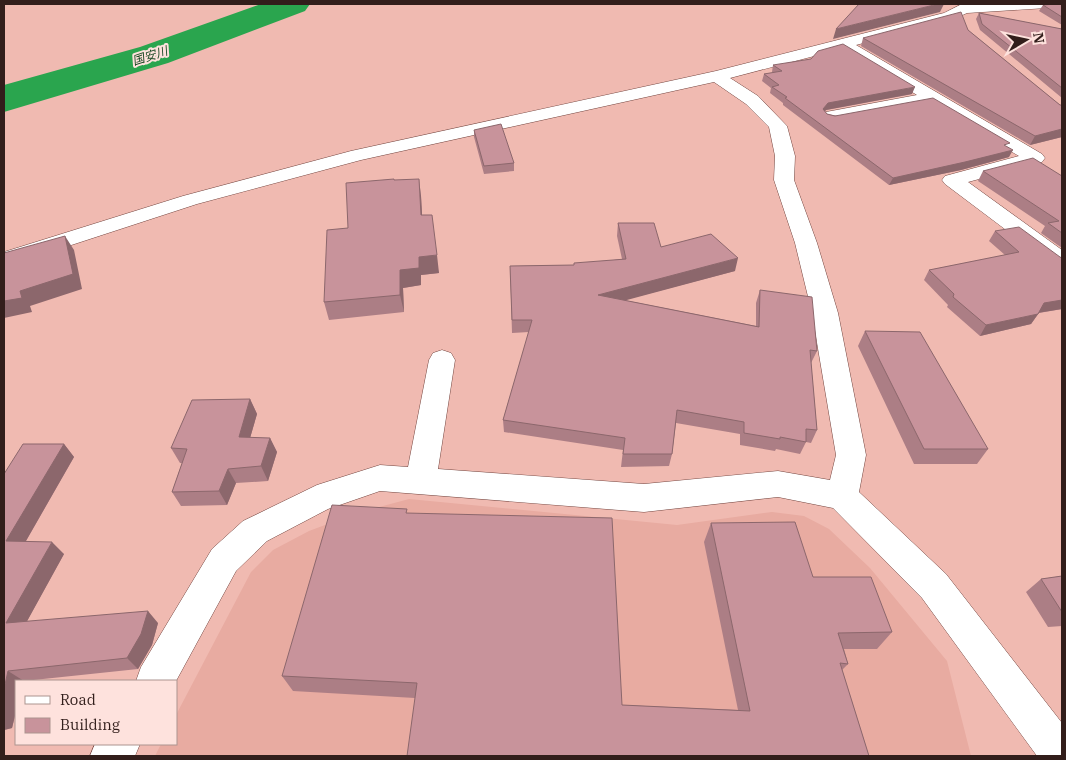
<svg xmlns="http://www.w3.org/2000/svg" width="1066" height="760" font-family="'IBM Plex Serif','Noto Sans JP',serif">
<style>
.built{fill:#e8aba1}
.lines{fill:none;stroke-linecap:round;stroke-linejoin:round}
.river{fill:#2aa54e;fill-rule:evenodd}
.minor-casing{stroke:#744640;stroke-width:1}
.minor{fill:#fff;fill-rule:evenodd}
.wall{fill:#ac7e85}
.shaded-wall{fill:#8c676c}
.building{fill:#c8939b;stroke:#8c676c}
.labels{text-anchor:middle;stroke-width:4;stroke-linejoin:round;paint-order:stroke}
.far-water-label{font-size:12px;font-style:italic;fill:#1b4925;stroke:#fee2dd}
</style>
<rect width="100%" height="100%" fill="#f0bab1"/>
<path class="built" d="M409,499l268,26 95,-13 32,4 25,13 41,39 77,93 24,95h-816l6,-12h15v-29l75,-143 22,-22 36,-19 48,-18z"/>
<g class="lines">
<path class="river" d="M261,4h49l-5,7 -137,52 -164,49v-27l136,-38z"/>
<g class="minor-casing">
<path id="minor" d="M962,4h100v3l-95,6 -13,6 -98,26 186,109 3,4 -3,4 -74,20 94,68v18l-8,-2 -109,-82 -3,-4 3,-4 74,-20 -89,-53 -98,18 -6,-1 -3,-4 3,-4 91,-17 -76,-46 -111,29 28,18 29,30 8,30 -1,24 23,63 21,70 28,142 -7,37 87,82 116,149v33h-25l-115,-158 -89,-90 -55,-11 -134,15 -264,-21 -52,18 -61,32 -31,30 -60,110h-40l5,-14 71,-118 31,-28 74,-36 63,-20 28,2 21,-107 4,-7 9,-3 9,3 4,7 -17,109 206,15 134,-13 52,9 6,-25 -24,-142 -17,-70 -21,-63 1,-24 -6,-29 -23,-23 -32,-22 -353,78 -164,44 -193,63v-15l179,-56 168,-45 365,-80 228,-58z
M95,744h45l-5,12h-45z"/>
</g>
<use href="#minor" class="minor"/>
</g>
<path class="wall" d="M1062,4v21l-23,-14 4,-6z
M979,13l83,16v69l-82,-68 -4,-11z
M968,30l92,75h2v32l-32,8 -169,-99 2,-8z
M773,65l139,29 -86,16 -1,1 2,3 181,33 1,10 -48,13 -72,15 -106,-80v-2l-13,-10 1,-5 -9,-7 2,-7 9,-1 -1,-1z
M474,130l40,33v8l-30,3 -10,-37z
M983,171l79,5v72l-21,-15 4,-7 -67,-45z
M394,180l27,16 1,19 17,58 -18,2v10l-18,3 1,24 -75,8 -5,-18 24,-74z
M618,223l43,24 74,24 -111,29 132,26v-23l4,-13 57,61 -6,12 6,67 -6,13 -5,-1 -6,12 -24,-5 -1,2 -35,-6v-11l-64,-11 -4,31 -3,12 -48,1 2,-17 -119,-18 -1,-12 26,-88 -17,1 -2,-67 64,-1 48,-6 -5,-23z
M995,231l67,27v51l-23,4 -8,11 -51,12 -33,-29 1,-2 -24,-25 5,-10 76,-15 -16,-14z
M865,331l123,118 -11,15h-63l-56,-118z
M250,399l7,15 -7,24h20l7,14 -9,29 -32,2 -9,22 -46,1 -9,-14 10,-29h-2l-9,-15z
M64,444l10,13 -48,84 38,13 -37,67 131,2 -6,22 -14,24 -114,12 -12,47 -8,2v-256z
M408,513l214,192 116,5 -34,-168 7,-19 102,54 79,55 -15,17h-33l4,15 -6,6 27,86 -454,-58 -122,-7 -11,-15z
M1062,576v50l-14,1 -22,-35 15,-13z"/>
<path class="shaded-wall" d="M938,4h6l-4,8 -107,27 3,-10z
M915,87l-3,7 -86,16 -5,6 2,-7 5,-6z
M1062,129v8l-32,8 5,-9z
M1013,150l-4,7 -48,13 -72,15 4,-7z
M419,179l2,17 2,37 -2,-18z
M65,236l9,14 8,39 -52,17 2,6 -28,6v-17l16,-10z
M437,255l2,18 -18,2v10l-18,3 1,24 -4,-17v-25l19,-13z
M738,258l-3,13 -138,37 1,-13z
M1062,300v9l-25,4 7,-10z
M1038,314l-7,10 -51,12 6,-11z
M250,399l7,15 -11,38 -7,-15z
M270,438l7,14 -9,29 -7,-15z
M64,444l10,13 -55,96 -13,-12z
M228,469l8,14 -9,22 -8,-14z
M52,542l12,12 -44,80 -14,-11z
M148,611l10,12 -6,22 -14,24 -11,-11z
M8,671l16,10h-8v30l-4,17 -8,2v-41z"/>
<path class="building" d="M859,4h79l-102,25z
M1055,4h7v13l-19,-12z
M961,12l7,18 92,75h2v24l-27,7 -172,-98z
M979,13l83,16v59l-80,-64z
M843,44l72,43 -87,16 -5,6 4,5 8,2 98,-18 77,45 -6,2 9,5 -48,12 -72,16 -108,-80 2,-1 -15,-10 7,-2 -15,-11 18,-3 -9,-6 38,-6 7,-8z
M501,124l13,39 -30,3 -10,-36z
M1033,158l29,18v57l-14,-10 11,-2 -76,-50z
M394,179v1l25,-1 2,36h11l5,40 -18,2v11l-19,2v25l-76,7 3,-72 21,-2 -2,-45z
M618,223h36l7,24 50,-13 27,24 -140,37 161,32 1,-37 52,7 5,54 -7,-1 7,80 -11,-1v13l-26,-5v2l-36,-6v-11l-67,-12 -5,44h-49l2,-16 -122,-18 29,-100h-20l-2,-54 64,-1v-2l52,-4z
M1019,227l41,30 2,1v42l-18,3 -6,11 -52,11 -33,-28 1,-3 -25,-24 90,-18 -24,-21z
M65,236l8,38 -53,17 2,7 -18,3v-48z
M865,331l55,1 68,117h-64z
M250,399l-11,38 31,1 -9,28 -33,3 -9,22 -47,1 15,-43 -16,-1 21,-48z
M23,444h41l-58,97 46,1 -46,81 142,-12 -7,23 -14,24 -119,13 -4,18v-215z
M332,505l75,4 -1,4 206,5 10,187 128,6 -39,-188 84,-1 18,55h58l21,55 -54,1 10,31 -8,-1 29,93h-462l10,-73 -135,-7z
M1062,576v36l-21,-33z"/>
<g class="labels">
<g class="far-water-label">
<text transform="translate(150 56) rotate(-18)" y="4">国安川</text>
</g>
</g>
<rect width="1066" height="760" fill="none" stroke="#321e1b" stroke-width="10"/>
<rect x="15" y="680" width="162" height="65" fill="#fee2dd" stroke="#ac948f"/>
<rect x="25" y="696" width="25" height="8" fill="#ffffff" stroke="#ac948f"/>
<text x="60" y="705" font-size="15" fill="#321e1b">Road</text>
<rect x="25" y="718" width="25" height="15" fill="#c8939b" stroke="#ac948f"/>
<text x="60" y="730" font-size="15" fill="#321e1b">Building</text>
<g transform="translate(1026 40) rotate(81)" stroke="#fee2dd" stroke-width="4" paint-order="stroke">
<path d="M0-4L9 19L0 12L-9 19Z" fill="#321e1b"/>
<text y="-8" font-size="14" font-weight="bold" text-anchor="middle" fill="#321e1b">N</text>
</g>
</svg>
